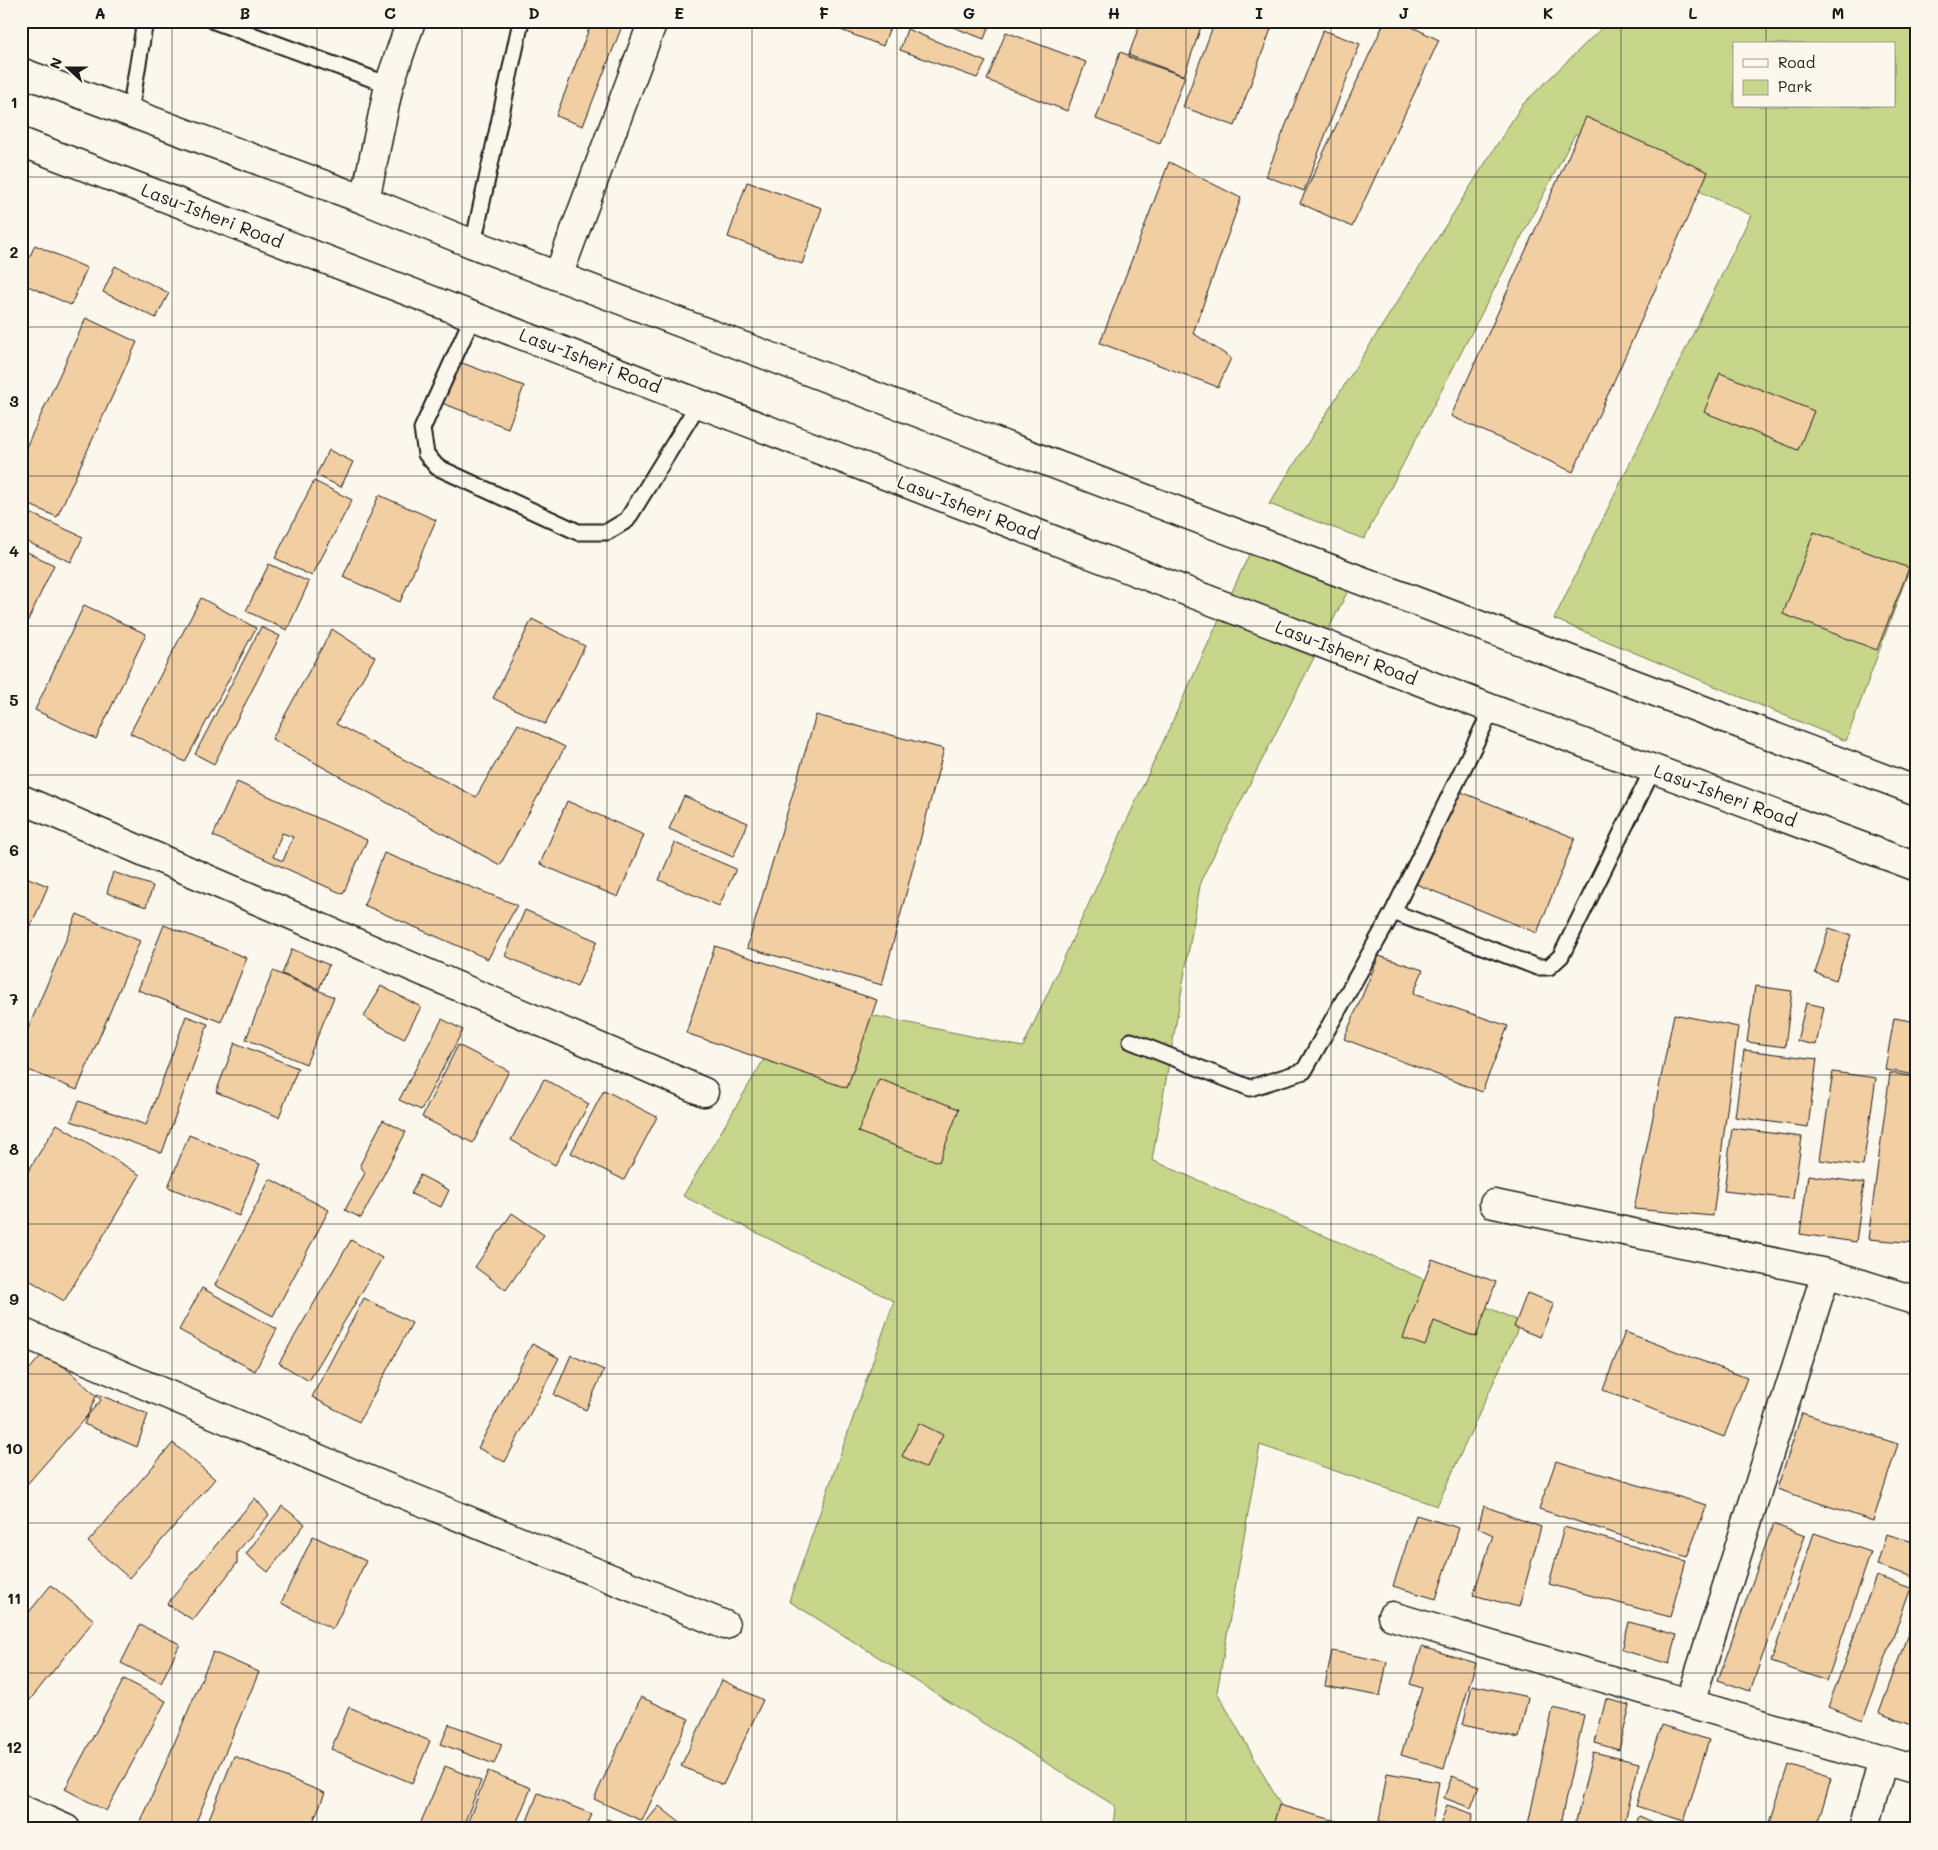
<svg xmlns="http://www.w3.org/2000/svg" width="1938" height="1850" font-family="Mali,sans-serif">
<style>
.green{fill:#c7d68a;stroke:#727953;fill-rule:evenodd}
.building{fill:#f2cea3;stroke:#1c1c1c;fill-rule:evenodd}
.lines{fill:none;stroke-linecap:round;stroke-linejoin:round}
.service-casing{stroke:#1c1c1c;stroke-width:19}
.minor-casing{stroke:#1c1c1c;stroke-width:31}
.primary-casing{stroke:#1c1c1c;stroke-width:31}
.service{stroke:#fbf7ec;stroke-width:15}
.minor{stroke:#fbf7ec;stroke-width:28}
.primary{stroke:#fbf7ec;stroke-width:28}
.grid{fill:none;stroke:#1c1c1c;stroke-width:1;stroke-opacity:0.55}
.labels{text-anchor:middle;stroke-width:4;stroke-linejoin:round;paint-order:stroke}
.street-label{font-size:18px;fill:#1c1c1c;stroke:#fbf7ec}
.neatline{fill:none;stroke:#1c1c1c;stroke-width:2}
.grid-label{font-size:16px;text-anchor:middle;font-weight:bold;fill:#1c1c1c}
</style>
<rect width="100%" height="100%" fill="#fbf7ec"/>
<filter id="ink" filterUnits="userSpaceOnUse"><feTurbulence type="fractalNoise" baseFrequency=".02" numOctaves="2"/><feDisplacementMap in="SourceGraphic" scale="10" xChannelSelector="R" yChannelSelector="G"/><feConvolveMatrix kernelMatrix="1 2 1 2 8 2 1 2 1" color-interpolation-filters="sRGB"/></filter>
<g filter="url(#ink)">
<path class="green" d="M1609,21h308v527l-71,193 -292,-122 197,-404 -176,-81 -211,405 -95,-35 253,-399zM1734,44h160v62h-160z
M1258,535l99,38 -156,307 -49,280 369,162 -84,184 -177,-61 -43,247 77,137h-181l2,-23 -326,-205 105,-300 -211,-105 116,-196 224,47z"/>
<path class="building" d="M592,21h32l-41,105 -27,-10z
M832,21h60l-9,25 -53,-20z
M937,21h54l-7,18z
M1141,21h62l-19,55 -56,-19z
M1215,21h59l-39,105 -52,-19z
M1385,21h15l39,19 -87,187 -52,-24z
M907,29l79,33 -9,16 -77,-28z
M1323,30l37,14 -56,147 -38,-15z
M1006,32l80,30 -19,49 -80,-31z
M1120,52l65,24 -25,67 -64,-24z
M1586,117l122,55 -135,300 -122,-56z
M1169,162l72,36 -48,135 38,25 -13,29 -118,-44z
M747,182l75,26 -20,56 -74,-27z
M35,245l52,23 -16,37 -50,-22v-7z
M115,266l54,27 -13,25 -53,-26z
M86,318l51,24 -80,175 -36,-16v-43z
M454,360l70,26 -16,42 -69,-26z
M1720,373l94,38 -16,39 -94,-38z
M329,450l24,12 -12,25 -25,-12z
M314,481l38,19 -40,76 -37,-18z
M379,495l57,25 -36,82 -57,-25z
M21,509l62,28 -12,25 -50,-23z
M1814,532l95,36 -32,82 -94,-36z
M21,549l33,16 -33,70z
M269,564l40,18 -22,48 -41,-19z
M201,598l55,30 -71,134 -55,-29z
M84,605l62,29 -50,105 -61,-29z
M532,619l53,27 -40,78 -52,-26z
M261,627l19,9 -66,128 -19,-10z
M332,629l43,28 -39,67 140,73 42,-73 47,23 -65,118 -228,-126z
M816,715l128,34 -62,236 -135,-37z
M237,782l130,58 -24,54 -130,-58zM282,833l11,4 -10,24 -10,-4z
M1454,789l121,49 -38,95 -121,-49z
M684,796l64,27 -15,34 -64,-28z
M567,801l77,34 -26,62 -78,-33z
M675,843l61,26 -17,37 -60,-26z
M384,853l133,52 -29,54 -124,-54z
M113,872l40,14 -7,21 -39,-14z
M21,875l27,11 -27,63z
M525,910l72,31 -20,46 -72,-31z
M77,914l63,27 -63,149 -56,-23v-22z
M164,925l83,33 -26,64 -83,-32z
M1829,928l22,7 -15,45 -21,-7z
M715,946l162,54 -30,88 -161,-55z
M292,949l37,16 -10,24 -37,-15z
M1379,956l44,14 -10,24 95,32 -26,66 -138,-53z
M273,971l61,26 -28,67 -60,-25z
M381,986l40,21 -17,32 -40,-22z
M1755,986l37,5 -7,56 -38,-5z
M1806,1003l18,4 -8,38 -19,-4z
M1674,1014l64,13 -25,189 -79,-7z
M186,1016l22,8 -46,129 -91,-32 8,-20 67,24z
M1894,1018l23,4v53l-32,-5z
M442,1019l21,11 -42,80 -22,-10z
M235,1043l63,25 -19,49 -63,-25z
M458,1045l51,26 -36,72 -51,-26z
M1744,1050l73,9 -9,68 -73,-10z
M1833,1072l43,6 -13,88 -43,-6z
M1890,1073l27,4v166l-49,-4z
M544,1079l45,25 -34,61 -44,-25z
M879,1079l80,30 -20,53 -81,-30z
M604,1090l53,27 -33,63 -53,-27z
M383,1120l23,12 -45,86 -16,-8 20,-37 -5,-8z
M57,1124l83,51 -76,126 -43,-26v-92z
M1732,1128l70,9 -9,62 -69,-8z
M189,1135l71,29 -21,52 -71,-29z
M420,1175l29,15 -8,17 -30,-13z
M1808,1175l56,8 -8,59 -56,-8z
M270,1179l59,31 -56,106 -58,-31z
M512,1213l32,22 -38,55 -31,-23z
M351,1240l31,18 -73,123 -30,-18z
M1432,1259l64,23 -20,55 -42,-16 -9,25 -22,-8z
M202,1288l75,41 -22,42 -76,-41z
M1527,1293l27,10 -14,34 -26,-10z
M364,1298l48,25 -53,99 -47,-25z
M1625,1332l122,46 -23,59 -121,-47z
M532,1344l27,14 -54,104 -27,-14z
M46,1350l55,50 -80,91v-112z
M571,1355l33,15 -18,40 -32,-15z
M97,1394l51,20 -11,33 -53,-23z
M1802,1413l96,31 -25,77 -96,-32z
M919,1423l24,12 -17,33 -24,-12z
M173,1443l42,36 -86,99 -41,-36z
M1556,1461l151,44 -20,52 -148,-48z
M255,1498l14,17 -32,37v11l-44,57 -26,-16z
M282,1506l23,18 -37,48 -22,-18z
M1484,1506l57,21 -22,80 -46,-12 20,-60 -15,-7z
M1416,1515l43,13 -23,71 -43,-13z
M1773,1524l32,12 -55,155 -32,-11z
M1564,1527l122,34 -16,56 -121,-33z
M1814,1533l57,19 -44,129 -56,-19z
M1886,1534l31,9v35l-40,-13z
M313,1536l53,25 -33,68 -52,-26z
M1876,1576l35,12 -48,132 -35,-13z
M51,1585l43,35 -73,91v-89z
M1917,1609v118l-38,-14z
M1629,1622l48,13 -8,29 -47,-14z
M140,1625l40,19 -19,39 -40,-20z
M1422,1647l54,16 -32,105 -43,-13 21,-67 -12,-4z
M1332,1651l55,11 -7,34 -55,-10z
M213,1652l46,20 -66,157h-55z
M124,1679l42,22 -60,110 -41,-22z
M722,1680l41,20 -40,85 -42,-19z
M1472,1685l56,12 -9,41 -56,-13z
M641,1697l48,22 -47,102 -48,-22z
M1606,1699l24,6 -11,45 -24,-7z
M349,1707l81,34 -18,42 -81,-34z
M1553,1708l31,7 -25,114h-32z
M449,1724l53,20 -8,20 -53,-20z
M1662,1725l47,15 -25,81 -48,-15z
M1593,1752l46,11 -16,66h-49z
M234,1756l91,37 -15,36h-105z
M1788,1765l43,14 -15,50h-48z
M445,1766l36,15 -19,48h-44z
M488,1771l43,17 -17,41h-49z
M1387,1773l52,9 -8,47 -52,-8z
M1452,1776l27,10 -8,22 -27,-10z
M538,1793l54,21 -6,15h-62z
M1279,1805l86,24h-93z
M1447,1805l26,9 -4,15h-30z
M659,1806l29,23h-36l-7,-6z
M1639,1816l30,13h-35z
M607,1819l26,10h-29z"/>
<g class="lines">
<g class="service-casing">
<path id="service" d="M214,21l175,64
M130,112l15,-91
M473,244l48,-223
M473,316l-51,113 4,25 11,13 141,65h29l20,-12 72,-117
M1492,709l-99,203 144,55h12l12,-11 92,-187
M1131,1041l119,47 54,-17 89,-159"/>
</g>
<g class="minor-casing">
<path id="minor" d="M365,200l24,-115 22,-64
M558,276l95,-255
M21,799l683,293
M1494,1204l332,69 91,28
M21,1332l333,142 371,151
M1392,1616l491,144
M1690,1703l136,-430
M21,1809l45,20
M1864,1829l19,-69 34,10"/>
</g>
<g class="primary-casing">
<path id="primary" d="M21,72l344,128 108,44 1444,547
M21,142l1471,567 425,158"/>
</g>
<use href="#service" class="service"/>
<use href="#minor" class="minor"/>
<use href="#primary" class="primary"/>
</g>
</g>
<path class="grid" d="M172,21v1808M317,21v1808M462,21v1808M607,21v1808M752,21v1808M897,21v1808M1041,21v1808M1186,21v1808M1331,21v1808M1476,21v1808M1621,21v1808M1766,21v23M1766,106v1723M21,177h1896M21,327h1896M21,476h1896M21,626h1896M21,775h1896M21,925h1896M21,1075h1896M21,1224h1896M21,1374h1896M21,1523h1896M21,1673h1896"/>
<g class="labels">
<g class="street-label">
<text transform="translate(212 216) rotate(21)" y="6">Lasu-Isheri Road</text>
<text transform="translate(590 361) rotate(21)" y="6">Lasu-Isheri Road</text>
<text transform="translate(968 508) rotate(21)" y="6">Lasu-Isheri Road</text>
<text transform="translate(1346 653) rotate(21)" y="6">Lasu-Isheri Road</text>
<text transform="translate(1725 796) rotate(20)" y="6">Lasu-Isheri Road</text>
</g>
</g>
<rect width="1938" height="1850" fill="none" stroke="#fbf7ec" stroke-width="55"/>
<rect x="1733" y="42" width="162" height="65" fill="#fbf7ec" stroke="#a29f99"/>
<rect x="1743" y="59" width="25" height="8" fill="#fbf7ec" stroke="#a29f99"/>
<text x="1778" y="68" font-size="15" fill="#1c1c1c">Road</text>
<rect x="1743" y="80" width="25" height="15" fill="#c7d68a" stroke="#a29f99"/>
<text x="1778" y="92" font-size="15" fill="#1c1c1c">Park</text>
<g transform="translate(68 68) rotate(291)" stroke="#fbf7ec" stroke-width="4" paint-order="stroke">
<path d="M0-4L9 19L0 12L-9 19Z" fill="#1c1c1c"/>
<text y="-8" font-size="14" font-weight="bold" text-anchor="middle" fill="#1c1c1c">N</text>
</g>
<rect x="28" y="28" width="1882" height="1794" class="neatline"/>
<g class="grid-label">
<text x="100" y="19">A</text>
<text x="245" y="19">B</text>
<text x="390" y="19">C</text>
<text x="534" y="19">D</text>
<text x="679" y="19">E</text>
<text x="824" y="19">F</text>
<text x="969" y="19">G</text>
<text x="1114" y="19">H</text>
<text x="1259" y="19">I</text>
<text x="1404" y="19">J</text>
<text x="1548" y="19">K</text>
<text x="1693" y="19">L</text>
<text x="1838" y="19">M</text>
<text x="14" y="108">1</text>
<text x="14" y="258">2</text>
<text x="14" y="407">3</text>
<text x="14" y="557">4</text>
<text x="14" y="706">5</text>
<text x="14" y="856">6</text>
<text x="14" y="1005">7</text>
<text x="14" y="1155">8</text>
<text x="14" y="1305">9</text>
<text x="14" y="1454">10</text>
<text x="14" y="1604">11</text>
<text x="14" y="1753">12</text>
</g>
</svg>
